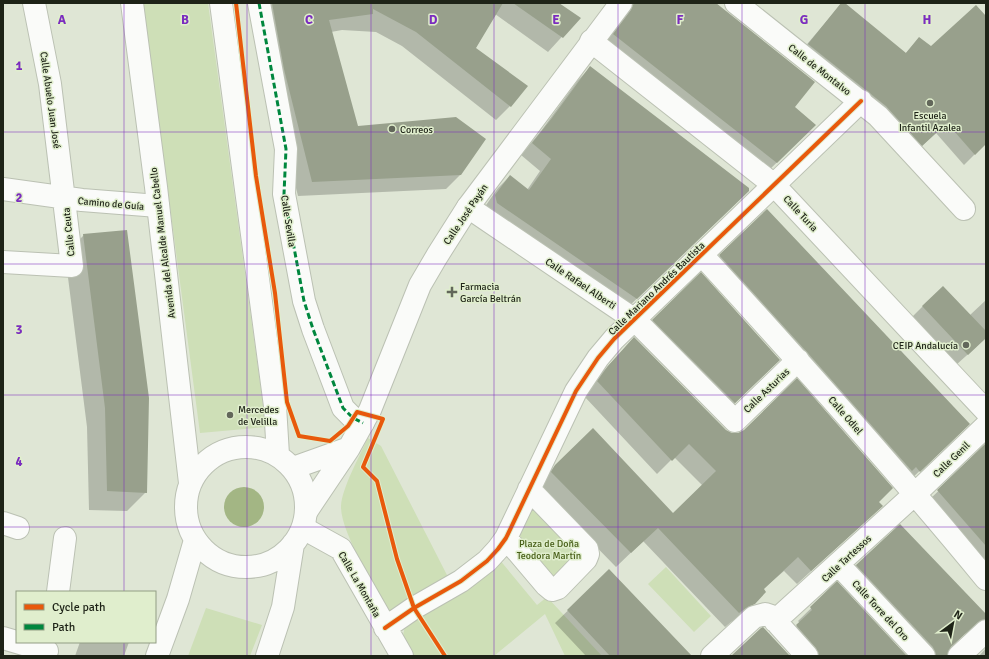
<svg xmlns="http://www.w3.org/2000/svg" width="989" height="659" font-family="Signika,sans-serif">
<style>
.green{fill:#cedfb7}
.water{fill:#a3b684}
.shadow{fill:#0003}
.building{fill:#98a08c}
.lines{fill:none;stroke-linecap:round;stroke-linejoin:round}
.minor-casing{stroke:#bbc1b3;stroke-width:24}
.tertiary-casing{stroke:#bbc1b3;stroke-width:24}
.secondary-casing{stroke:#bbc1b3;stroke-width:24}
.minor{stroke:#fafbf9;stroke-width:22}
.tertiary{stroke:#fafbf9;stroke-width:22}
.secondary{stroke:#fafbf9;stroke-width:22}
.quiet{stroke:#00873e;stroke-width:3;stroke-dasharray:6 3;stroke-linecap:butt}
.cycleway-casing{stroke:#e0eecd;stroke-width:6}
.cycleway{stroke:#e8590c;stroke-width:4}
.grid{fill:none;stroke:#7b2cbf;stroke-width:1;stroke-opacity:0.55}
.poi-dot{fill:#62675a;stroke:#e0eecd;stroke-width:1.5}
.labels{text-anchor:middle;stroke-width:3;stroke-linejoin:round;paint-order:stroke}
.street-label{font-size:10px;fill:#1e2317;stroke:#e0eecd}
.poi-label{font-size:10px;fill:#1e2317;stroke:#e0eecd;text-anchor:start}
.park-label{font-size:10px;fill:#475e17;stroke:#e0eecd}
.grid-label{font-size:13px;text-anchor:middle;font-weight:bold;fill:#7b2cbf;stroke:#e0eecd;stroke-width:3;stroke-linejoin:round;paint-order:stroke}
</style>
<rect width="100%" height="100%" fill="#dfe6d5"/>
<path class="green" d="M143,3h65l58,424 -66,6z
M368,438l13,8 67,131 -57,38c-14,-25 -51,-83 -50,-109 1,-18 19,-51 27,-68z
M530,498l52,55 -31,32 -39,-48z
M499,559l38,46 10,-8 55,59h-37l-20,-42 -51,42h-83c-6,-11 -10,-17 -6,-29z
M666,567l45,49 -17,16 -46,-48z
M206,608l56,17 -12,31h-62z"/>
<path class="water" d="M224 507a20 20 0 1 1 40 0a20 20 0 1 1-40 0Z"/>
<path class="shadow" d="M250,3h307l22,15 -31,34 -53,-38 -20,35 35,57 -14,14 -94,-74 -26,-14 -34,-2 -11,2 26,95 104,47 -15,15 -148,7z
M632,3h85l-1,1 78,103 21,18 -52,51 -163,-128z
M842,3l63,51 14,-16 12,10 55,-31v126l-22,22 -28,-32 -25,23 -114,-100z
M590,68l146,135 -111,107 -141,-102 14,-20 12,-12 17,14 13,-19 -19,-16 20,-24 37,-51z
M767,211l188,226 -49,47 -200,-215z
M84,235l62,257 -19,19 -38,-1 -2,-83 -22,-173z
M986,300v38l-30,27 -44,-48 11,-11 47,9z
M653,320l115,51 -44,43 -82,-83z
M634,338l92,93 152,71 4,4 -85,78 -13,-13 -21,18 2,3 -26,26 -8,4 -6,5 -82,-86 -27,26 -78,-80 3,-7 14,-14 118,49 30,-29 -29,-29 -17,17 -73,-78 10,-15z
M986,445v119l-58,-63z
M856,565l130,51v9l-22,9 -16,15 -2,7h-29l-73,-78z
M609,571l82,85h-105l-31,-33z
M837,583l69,73h-107l-15,-18 16,-15 -2,-2z
M986,638v18h-7l7,-8z
M80,642h49l-5,14h-49z"/>
<path class="building" d="M272,3h231l-27,45 52,38 -17,21 -95,-75 -43,-23v5l-44,6 29,106 98,-9 30,22 -25,36 -149,7 -28,-113z
M513,3h46l22,15 -18,20z
M634,3h82l99,79 -20,25 21,18 -39,38 -164,-129 18,-24z
M841,3h4l61,50 13,-16 12,9 45,-41 10,11v128l-11,11 -28,-32 -25,23 -36,-40 -78,-62z
M590,66l159,122v3l-112,108 -140,-96 -2,-8 15,-20 19,15 22,-31 -19,-16 20,-25z
M767,209l203,215 -50,48 -4,-5 -4,4 -105,-119 -88,-97z
M127,230l22,168 -2,95 -40,-2 -2,-83 -22,-174z
M701,272l79,88 -45,43 -83,-83z
M943,286l43,45v7l-18,17 -46,-49z
M634,337l92,93 6,3h6l6,-3 53,-52 96,110 -14,14 4,4 -72,65 -13,-14 -34,32 2,3 -11,12 -9,4 -7,5 -81,-85 -27,25 -80,-81 4,-7 38,-37 80,85 43,-42 -27,-27 -17,17 -75,-80 11,-15z
M986,443v103l-49,-56z
M900,524l86,90v5l-8,3 -27,25 -4,9h-11l-3,-9 -77,-82z
M609,569l83,87h-82l-43,-46z
M837,581l70,75h-88l-3,-8 -20,-23 16,-15 -2,-3z
M763,627l27,29h-59l30,-28z"/>
<g class="lines">
<g class="minor-casing">
<path id="minor" d="M259,3l27,146 -2,45 20,107 9,28 30,79 10,10 10,5
M736,3l142,113 86,93
M591,41l183,144 212,226
M3,189l79,11 76,6
M468,207l167,113 100,101 63,-61
M702,255c97,106 193,213 284,324
M3,262l69,4 -22,-182 -16,-81
M3,523l15,5
M303,528l38,21 61,107
M506,538l40,47 6,5 6,-2 28,-29 2,-5 -1,-5 -58,-60
M838,564l86,92
M58,592l7,-54
M775,621l141,-128 70,-67
M385,628l29,-20 47,-27 26,-20 11,-12 8,-11 70,-147 22,-33 16,-19 247,-238
M3,638l44,13
M712,656l42,-39 11,-3 6,2 36,40
M959,656l27,-25"/>
</g>
<g class="tertiary-casing">
<path id="tertiary" d="M293,468l56,-20
M306,512l43,-64 21,-38 50,-125 17,-29 31,-49 153,-204"/>
</g>
<g class="secondary-casing">
<path id="secondary" d="M132,3l24,184 34,296
M221,3l54,403 3,49
M186 507a60 60 0 1 1 120 0a60 60 0 1 1-120 0Z
M157,656l21,-57 17,-59
M267,656l16,-49 10,-63"/>
</g>
<use href="#minor" class="minor"/>
<use href="#tertiary" class="tertiary"/>
<use href="#secondary" class="secondary"/>
<path class="quiet" d="M259,3l27,146 -2,45 20,107 9,28 30,79 10,10 10,5"/>
<g class="cycleway-casing">
<path id="cycleway" d="M236,3l20,173 19,117 12,109 12,34 31,5 18,-15 9,-14 26,7 -20,48 14,14 20,78 17,49 31,48
M385,628l29,-20 47,-27 26,-20 11,-12 8,-11 70,-147 22,-33 16,-19 247,-238"/>
</g>
<use href="#cycleway" class="cycleway"/>
</g>
<path class="grid" d="M124,3v589M247,3v653M371,3v653M494,3v653M618,3v653M742,3v653M865,3v653M3,132h983M3,264h983M3,395h983M3,527h983M124,642v14"/>
<g class="poi-dot">
<circle cx="930" cy="103" r="4"/>
<circle cx="392" cy="129" r="4"/>
<path d="M450 286h4v4h4v4h-4v4h-4v-4h-4v-4h4z"/>
<circle cx="966" cy="345" r="4"/>
<circle cx="230" cy="415" r="4"/>
</g>
<g class="labels">
<g class="street-label">
<text transform="translate(820 69) rotate(38)" y="4">Calle de Montalvo</text>
<text transform="translate(51 100) rotate(82)" y="4">Calle Abuelo Juan José</text>
<text transform="translate(111 203) rotate(5)" y="4">Camino de Guía</text>
<text transform="translate(801 213) rotate(47)" y="4">Calle Turia</text>
<text transform="translate(465 214) rotate(-56)" y="4">Calle José Payán</text>
<text transform="translate(289 221) rotate(81)" y="4">Calle Sevilla</text>
<text transform="translate(68 232) rotate(-96)" y="4">Calle Ceuta</text>
<text transform="translate(162 243) rotate(-97)" y="4">Avenida del Alcalde Manuel Cabello</text>
<text transform="translate(581 283) rotate(34)" y="4">Calle Rafael Alberti</text>
<text transform="translate(656 288) rotate(-44)" y="4">Calle Mariano Andrés Bautista</text>
<text transform="translate(766 390) rotate(-44)" y="4">Calle Asturias</text>
<text transform="translate(846 415) rotate(49)" y="4">Calle Odiel</text>
<text transform="translate(951 459) rotate(-44)" y="4">Calle Genil</text>
<text transform="translate(846 558) rotate(-43)" y="4">Calle Tartessos</text>
<text transform="translate(360 584) rotate(60)" y="4">Calle La Montaña</text>
<text transform="translate(881 610) rotate(47)" y="4">Calle Torre del Oro</text>
</g>
<g class="poi-label">
<text x="930" y="119" text-anchor="middle">Escuela<tspan x="930" dy="12">Infantil Azalea</tspan></text>
<text x="400" y="133">Correos</text>
<text x="460" y="290">Farmacia<tspan x="460" dy="12">García Beltrán</tspan></text>
<text x="958" y="349" text-anchor="end">CEIP Andalucía</text>
<text x="238" y="413">Mercedes<tspan x="238" dy="12">de Velilla</tspan></text>
</g>
<g class="park-label">
<text x="549" y="547">Plaza de Doña<tspan x="549" dy="12">Teodora Martín</tspan></text>
</g>
</g>
<g class="grid-label">
<text x="62" y="24">A</text>
<text x="185" y="24">B</text>
<text x="309" y="24">C</text>
<text x="433" y="24">D</text>
<text x="556" y="24">E</text>
<text x="680" y="24">F</text>
<text x="804" y="24">G</text>
<text x="927" y="24">H</text>
<text x="19" y="70">1</text>
<text x="19" y="202">2</text>
<text x="19" y="334">3</text>
<text x="19" y="466">4</text>
</g>
<rect width="989" height="659" fill="none" stroke="#1e2317" stroke-width="8"/>
<rect x="16" y="591" width="140" height="52" fill="#e0eecd" stroke="#929d84"/>
<rect x="24" y="604" width="20" height="6" fill="#e8590c" stroke="#929d84"/>
<text x="52" y="611" font-size="12" fill="#1e2317">Cycle path</text>
<rect x="24" y="624" width="20" height="6" fill="#00873e" stroke="#929d84"/>
<text x="52" y="631" font-size="12" fill="#1e2317">Path</text>
<g transform="translate(953 623) rotate(32)" stroke="#e0eecd" stroke-width="3" paint-order="stroke">
<path d="M0-3L7 15L0 10L-7 15Z" fill="#1e2317"/>
<text y="-6" font-size="11" font-weight="bold" text-anchor="middle" fill="#1e2317">N</text>
</g>
</svg>
